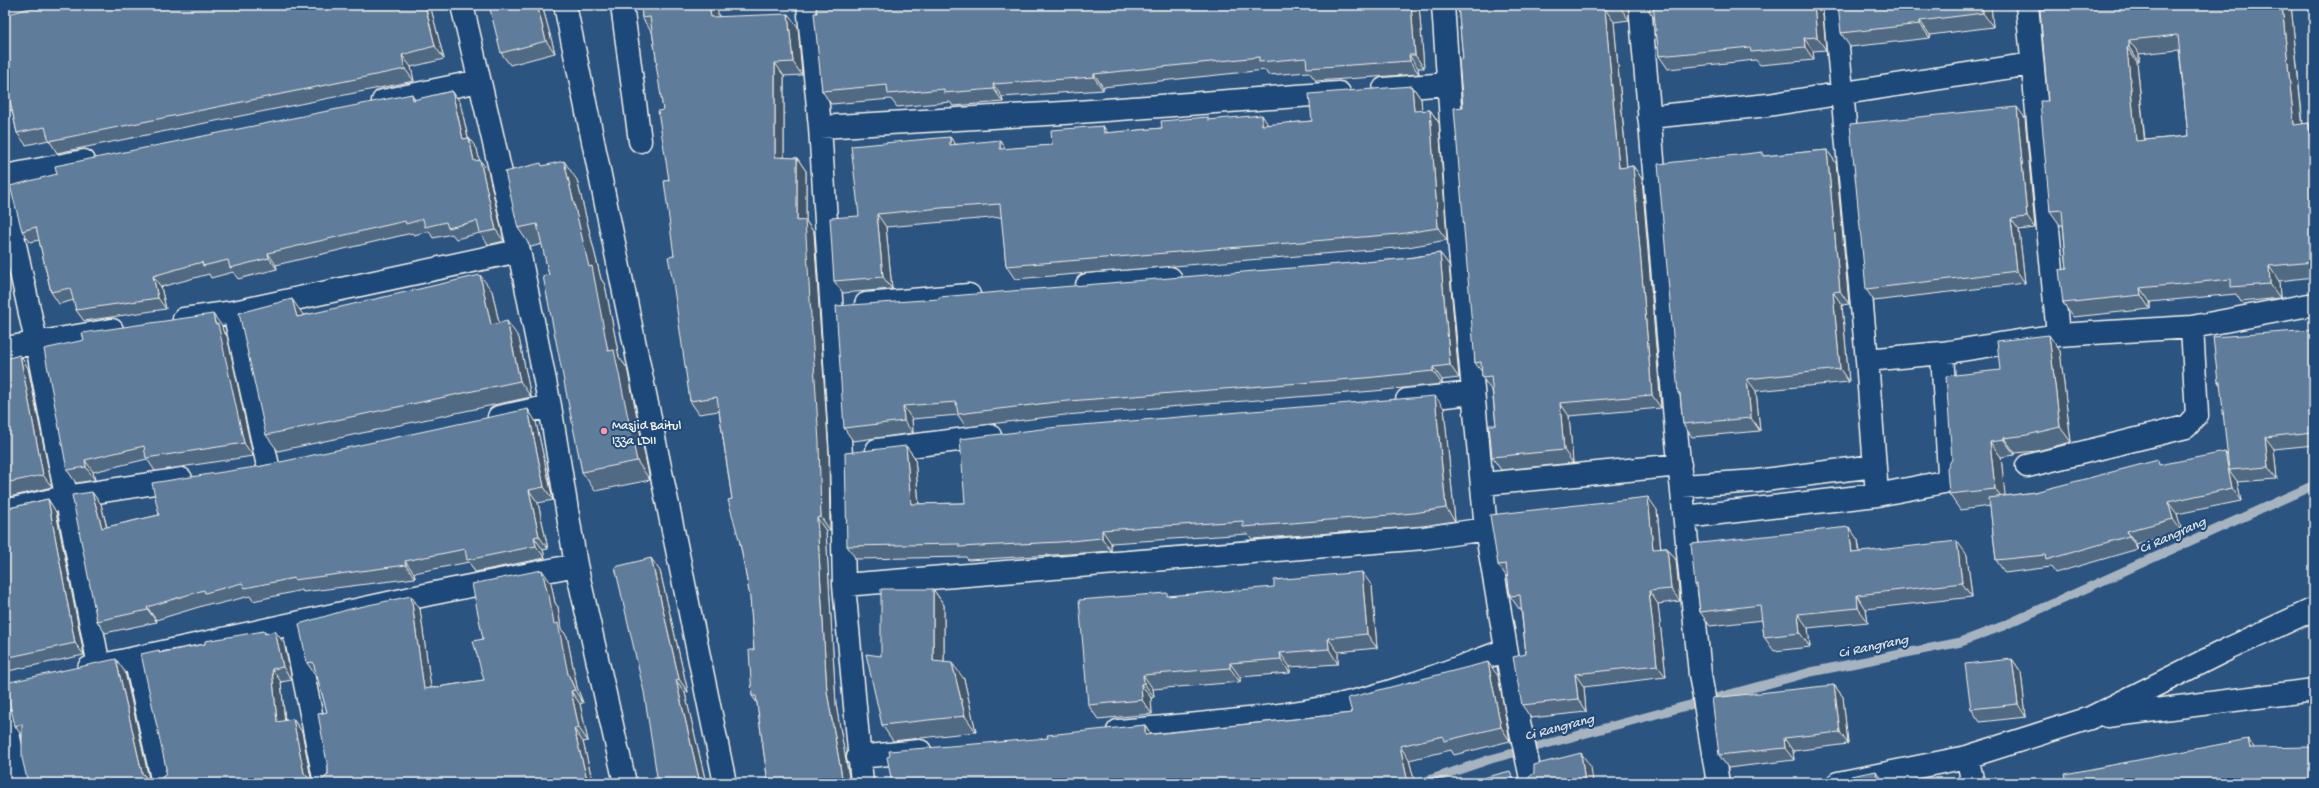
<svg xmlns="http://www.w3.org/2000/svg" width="2319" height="788" font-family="'Gochi Hand',sans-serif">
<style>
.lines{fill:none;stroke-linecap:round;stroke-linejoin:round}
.stream{stroke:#a7b4c0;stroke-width:9}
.minor-casing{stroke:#f4f1e8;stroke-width:25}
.minor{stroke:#1f4a7a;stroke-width:22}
.wall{fill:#516a84;stroke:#f4f1e8;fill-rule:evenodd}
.shaded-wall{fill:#42566c;stroke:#f4f1e8}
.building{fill:#5e7b9a;stroke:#f4f1e8;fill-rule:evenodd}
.poi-dot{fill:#ff9aa2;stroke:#1f4a7a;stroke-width:1.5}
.labels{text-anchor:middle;stroke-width:4;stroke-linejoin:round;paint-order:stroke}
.poi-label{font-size:13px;fill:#f4f1e8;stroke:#1f4a7a;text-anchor:start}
.water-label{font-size:14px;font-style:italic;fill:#dadddb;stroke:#1f4a7a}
</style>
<rect width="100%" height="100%" fill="#2c5481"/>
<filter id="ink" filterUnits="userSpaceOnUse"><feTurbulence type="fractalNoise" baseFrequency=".025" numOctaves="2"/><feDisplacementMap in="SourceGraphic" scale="8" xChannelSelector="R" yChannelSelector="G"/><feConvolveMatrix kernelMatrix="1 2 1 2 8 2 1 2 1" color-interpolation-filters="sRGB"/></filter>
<g filter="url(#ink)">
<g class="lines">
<path class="stream" d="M1420,783l71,-24 320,-87 150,-30 42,-16 311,-141"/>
<g class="minor-casing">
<path id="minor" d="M462,5l57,246 31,155 26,159 49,218
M565,5l160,778
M622,5l18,136
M808,5l12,122 21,328 3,130 18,198
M1443,5l17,246 26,278 30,179 16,75
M1640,5l36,426 24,243 18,109
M1834,5l33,355 10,135
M2027,5l31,330
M5,11l30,-6
M1384,89l64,-5
M383,101l96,-20
M1649,117l119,-12 263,-41
M820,127l244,-14 275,-20
M5,176l79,-15
M5,199l31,142 63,325
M1087,285l83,-7
M866,304l103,-9
M234,312l34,154
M184,319l50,-7 285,-61
M5,348l107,-18
M1867,360l75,-7 116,-18 134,-8 122,-23
M1407,400l66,-7
M499,417l51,-11
M877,450l113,-14
M2027,466l159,-39 11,-12 -5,-88
M1483,484l197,-19
M1682,486l75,-5 117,-15
M5,511l60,-14 116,-18
M1685,517l192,-22 67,-13 5,-9 -7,-120
M844,585l580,-47 62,-9
M293,624l32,159
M135,658l28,125
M89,668l341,-74 146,-29
M2107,716l207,-26
M5,720l14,63
M1118,731c73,-7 149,-11 220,-26 58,-12 113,-35 168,-55
M858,757l62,-6
M1967,757l6,26
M1838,783l129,-26 123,-39 138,-69 86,-40"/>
</g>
<use href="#minor" class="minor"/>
</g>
<path class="wall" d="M430,5l14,54 -33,8 3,14 -357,72 -8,-13 -23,5 -9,-12 -5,-23 -7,1v-96z
M542,5l13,48 -45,12 -9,-12z
M641,5h76l1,11 80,11 4,48 -18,1v82h13l9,13v50l8,12 15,223 1,74 -4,1 10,174 14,78h-82l-11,-80 -5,-7 2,-46 -4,-53 -18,-98 -13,-88 -20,3 -9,-13 -16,-145 -5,-76 -6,-70 -6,-46 -5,-33h-1l-9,-13z
M816,5h603l5,63h-6l1,6 -103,7 -7,-9 -41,3 -3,-5 -162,17v3l-101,7 1,5 -50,4 -3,-4 -53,5 -6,-8 -60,5 -9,-13z
M1458,5h170l1,15 -15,2 13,145 6,-1 9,13 19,229 -92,8 4,47 -72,7 -9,-13 4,-32 -4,-35h-1l-9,-13v-5l-7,-9 -12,-256v-48z
M1645,5h177l4,45 -13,1 1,9 -54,5 -4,-5 -88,9 -9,-13 -4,-38h-1z
M1991,5l2,22 -63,8v3l-80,9 -9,-14z
M2291,5l12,119 6,-1 5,8v146l-35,4 1,17 -39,4 -5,-8 -86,8v7l-77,8 -10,-14 4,-34 -4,-44h-3l-10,-14 -2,-110 7,-92zM2179,50l9,86 -43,4 -8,-78h2v-8z
M1412,86l9,13 1,12 8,-1 9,13 8,117 -39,7 -393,32 -9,-13 -4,-49 -116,10 6,62 -49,4 -9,-12 25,-65 91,-79 5,7 51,5 46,-4 51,-19 5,7 54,-5 48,-8 58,5 44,-4z
M452,91l8,11 8,36 9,11 2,11 9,11 16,70 -16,4 -8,-12 -24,6 -4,-5 -19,4 -4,-7 -15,4 -2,-2 -136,32 1,4 -39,10 -5,-7 -22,6 -2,-4 -48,13 5,22 -82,12 -8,-11 -2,-10 -15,4 -8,-12 -12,-52 -9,2 -8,-11 390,-137 3,6z
M2025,118l10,110 -16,2 6,53 -151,18 -8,-12z
M1827,150l9,13 13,141 -7,1 7,77 -93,9 4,40 -68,6 -9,-13 -3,-28 -2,-3 87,-237z
M543,166l34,14 24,99 4,6 14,72 8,11 23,112 -55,11 -13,-19 -33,-197 -7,-31 -11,3 -13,-19z
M1440,253l9,12 10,113 -17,2v4l-68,7 -309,24 -99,12 -8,-12 -46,4 1,14 -60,8 -9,-13 95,-129 462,-40z
M492,291l7,32 20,15 12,59 -253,54 -12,-16 37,-120z
M222,326l1,5 4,5 26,120 -98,15 -8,-12 -54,13 2,8 -19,3 -9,-13z
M2314,330v115l-40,4 3,30 -40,3v-1l4,20 -64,13 5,18 -46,12 2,5 -83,24 -4,-6 -46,6 -9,-13 -6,-54 -30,4 -11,-16 51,-124 60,-19 11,91 -34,9 -22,2v2l-14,2 4,39 30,-4 126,-27 67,-9 -7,-70 -3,-4z
M5,356l1,2 22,10 24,119 -47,11z
M1444,408l11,113 -32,5 -171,13 -4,-5 -137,9v8l-42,3 -101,6 -2,-3 -110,2 -9,-13 59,-100 9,12 4,46 46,-1z
M536,422l17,78 -15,3 10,46 -5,1 2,8 -70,14 -6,-10 -55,11 1,5 -112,14 -1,-2 -49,11 -3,-5 -36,9 -2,-2 -56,17 1,2 -52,11 -8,-12 4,-117 6,23 52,-12 103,-49z
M48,499l8,13 28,143 -76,16 -3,-4v-158z
M1657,510l4,38h6l9,12 4,41 -22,3 8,73 -82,10 2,25 -55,6 -9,-13 4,-51 -5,-45h-2l-9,-13 -2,-19h-1l-9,-12z
M1858,540l2,12 107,3 5,42 -106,12 2,13 -60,6 2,19 -36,4 -10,-14 -2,-17 -52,6 -10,-14 -3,-24 -2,-3z
M660,571l28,121 -3,1 21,90h-48z
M551,583l4,20 3,4 3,22 6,7 10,51 6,16 -3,1 8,37 -5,1 10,41h-565l-6,-47 -7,-10 110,-54 25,110h7l9,-8v-6l-7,-118 1,2 106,-19 18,10 8,37 -11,2 4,38 8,-1 9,13 10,50h7l9,-7v-7l-1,-56 -10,-36h-1l-9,-13 104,-67 9,13 11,79 53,-8 -1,-41z
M1372,586l5,62 -39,4v12l-48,3v6l-50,4v5l-87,7 1,8 -3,1 1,16 -54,5 -10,-14 81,-109z
M933,589l11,16v57l20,17 12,53 -83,9 -11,-16 -1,-69z
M2012,659l9,13 5,45 -46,5 -9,-13z
M1498,676l12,65 -56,14 -3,-5 -42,10 6,23h-523l156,-45 97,-13 6,9 201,-21z
M1834,685l9,12 5,47 -55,7 1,9 -66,8 -9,-13z"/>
<path class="shaded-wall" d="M425,5h5l14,54 -9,-13z
M537,5h5l13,48 -9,-12z
M709,5h8l3,25 -9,-13z
M1411,5h8l5,63 -9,-13z
M1619,5h9l1,15 -9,-13z
M1814,5h8l4,45 -9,-13z
M1982,5h9l2,22 -10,-14z
M2282,5h9l13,134 -10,-14z
M1605,9l9,13 14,159 -9,-13z
M788,14l10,13 4,48 -9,-13z
M1920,21l10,14v3l-10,-14z
M1804,38l9,13 1,9 -9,-13z
M2129,40l10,14v8l-10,-15z
M2127,48l10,14 9,94 -10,-15z
M402,55l9,12 3,14 -9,-12z
M1409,55l9,13 1,6 -9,-13z
M775,63l9,13v94l-9,-13z
M1094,74l9,13v3l-9,-13z
M993,84l9,13 1,5 -9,-13z
M1412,86l9,13 2,25 -9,-13z
M452,91l8,11 11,49 -8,-12z
M2017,107l8,11 10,110 -8,-11z
M1430,110l9,13 8,117 -9,-12z
M1262,115l8,13 -8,-3z
M2309,123l5,8v58z
M1103,126l9,13 -8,-6z
M950,137l9,13 -9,-5z
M469,138l8,11 5,24 -8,-12z
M1000,140l8,13 -8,-4z
M1827,150l9,13 13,141 -9,-13z
M797,158l9,13v50l8,12 15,223 1,74 -9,-13 -24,-296z
M480,160l8,11 16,70 -8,-11z
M564,161l13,19 24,99 4,6 14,72 8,11 23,112 -13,-19 -29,-110z
M1633,166l9,13 19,229 -9,-13z
M877,214l9,13 6,62 -9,-12z
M2011,219l8,11 6,53 -8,-12z
M268,253l8,12 1,4 -8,-11z
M1440,253l9,12 10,113 -9,-13z
M2269,266l10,15 1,17 -10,-14z
M480,275l12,16 11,50 -12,-16z
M153,276l8,11 5,22 -8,-11z
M2140,288l10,14v7l-9,-14z
M1833,292l9,13 7,77 -9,-13z
M292,299l12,17 -7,1z
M213,314l9,12 1,5 4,5 26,120 -9,-13z
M507,321l12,17 12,59 -11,-16z
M2049,335l11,16 11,91 -11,-15z
M20,355l8,13 24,119 -9,-12z
M1433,367l9,13v4l-9,-13z
M1747,379l9,12 4,40 -9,-13z
M1435,396l9,12 11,113 -9,-13z
M1560,403l9,13 4,47 -9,-13z
M903,406l9,13 1,14 -9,-12z
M528,409l8,13 17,78 -9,-13z
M2265,437l9,12 3,30 -9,-12z
M2004,438l11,15v2l-11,-15z
M1990,442l11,15 5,47 -11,-15z
M906,446l9,12 5,59 -9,-13z
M2225,452l8,13 -4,5 8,11 4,20 -9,-13z
M85,460l8,12 2,8 -9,-13z
M529,490l9,13 10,46 -9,-13z
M92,492l9,12 9,37 -8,-13z
M1648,497l9,13 5,52 -9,-13z
M48,499l8,13 28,143 -9,-12z
M2168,502l9,12 5,18 -9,-13z
M817,518l9,13 10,174 14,78h-7l-16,-91z
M1849,527l9,13 3,27 -9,-14z
M1102,530l9,13v8l-9,-13z
M2127,531l9,13 2,5 -9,-13z
M534,537l9,13 2,8 -9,-12z
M1957,541l10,14 5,42 -10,-14z
M1667,548l9,12 4,41 -9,-12z
M651,558l9,13 28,121 -9,-13z
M405,561l9,12 1,5 -9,-13z
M542,570l9,13 4,20 3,4 3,22 6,7 10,51 6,16 -8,-13 -7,-16 -14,-50z
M1362,572l10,14 5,62 -10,-14z
M933,589l11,16v72l-11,-16z
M1649,591l9,13 8,73 -9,-12z
M1857,595l9,14 2,13 -10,-14z
M411,596l9,13 13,93 -9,-13z
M147,607l9,13 1,2 -9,-12z
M1798,614l10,14 2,19 -10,-14z
M275,631l9,12 8,37 -9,-13z
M1328,638l10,14v12l-9,-15z
M1280,653l10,14v6l-9,-14z
M116,659l9,13 25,111 -8,-10z
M2012,659l9,13 5,45 -8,-13z
M1488,662l10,14 12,65 -9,-14z
M952,663l12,16 12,53 -11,-16z
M1230,663l10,14v5l-10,-14z
M272,669l9,13 5,53 -9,-13z
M1575,674l9,13 2,25 -8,-13z
M1143,675l10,14 1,8 -10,-14z
M676,680l9,13 21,90h-6z
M1141,684l10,14 1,16 -10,-14z
M1834,685l9,12 5,47 -8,-12z
M571,691l9,13 8,37 -9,-13z
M293,719l9,13 10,51 -8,-10z
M1145,725l9,14 -9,-4z
M574,729l9,13 10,41h-5z
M1784,738l9,13 1,9 -9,-12z
M2248,739l10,14 -8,-5z
M1400,746l9,14 6,23h-7z
M1581,753l10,14 2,16h-8z
M1876,771l8,12h-6z"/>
<path class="building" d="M41,5h384l10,41 -33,9 3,14 -356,72 -4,-14 -28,6 -8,-37 -4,1v-82z
M489,5h48l9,36 -45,12z
M641,5h68l2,12 77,-3 5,48 -18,1v94l22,1v63l8,-1 14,222 2,75 -4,1 10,174 16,91h-75l-12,-87h-4l-3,-46h5l-4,-53 -10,-54 -12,-43 4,-1 -15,-102 -27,4 -17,-119 -5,-25 6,-1 -10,-75 5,-1 -11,-69 5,-1 -7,-46h1l-7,-47 -8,1z
M816,5h595l4,50h-6l1,6 -103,7 -1,-10 -47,4v-5l-165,17v3l-101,7 1,5 -50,4v-4l-56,5 -1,-9 -65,6 -8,-78h3z
M1458,5h161l1,2 -15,2 14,159 14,-2 19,229 -92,8 4,47 -72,7 -3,-32h7l-5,-49 -9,1 -1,-15 -6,1 -21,-255 9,-1 -4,-47 4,-1z
M1653,5h161l3,32 -13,1 1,9 -54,5 -1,-5 -91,9z
M1838,5h144l1,8 -63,8v3l-79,9z
M2055,5h227l12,120 15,-2 5,66v73l-45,4 1,18 -39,3v-8l-91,9 1,7 -78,8 -4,-33 8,-1 -5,-59 -12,1 -10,-110h8l-8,-91 15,-1zM2178,35l10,101 -52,5 -9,-93 2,-1v-7z
M1412,86l2,25 16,-1 8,118 -39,6 -393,32 -6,-62 -59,4 -64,6 6,63 -49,4 -4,-63 29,-2 -8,-70 99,-9v8l50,-5v9l52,-4 -1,-15 52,-4 1,7 58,-5 -1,-7 47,-4v3l54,-5v10l50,-4 -3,-27z
M452,91l11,48 6,-1 5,23 6,-1 16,70 -16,3 -3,-12 -29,7 -2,-6 -21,5 -2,-8 -17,5 -1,-3 -137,32 1,5 -39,10 -2,-8 -25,6 -1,-4 -49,14 5,22 -82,12 -6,-22 -19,4 -15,-65 -14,4 -12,-45 47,-12 -2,-8 357,-72 1,6z
M2017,107l10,110 -16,2 6,52 -151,18 -16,-165z
M1827,150l13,141 -7,1 7,77 -93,10 4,39 -68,6 -3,-31h-2l-20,-229 105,-12v4z
M564,161l25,106 3,-1 16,85 6,-1 23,111 -55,11 -39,-196 6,-1 -12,-51 -19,4 -13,-56 36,-9 1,3z
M1440,253l10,112 -17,2v4l-68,7 -309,24 -98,12 -2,-12 -53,4 1,15 -60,7 -8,-122 103,-7v-2l462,-38z
M480,275l11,50 16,-4 13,60 -254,54 -27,-122 53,-14 5,18z
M213,314l2,10h3l26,119 -98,15 -2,-12 -59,14 1,7 -19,3 -23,-121 40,-9 -2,-7z
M2314,330v102l-49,5 3,30 -39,3 -9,-88h-2l-5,-45z
M2049,335l11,92 -33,8 -23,3v2l-14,2 5,47 -46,5 -2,-26 5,-9 -6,-83 54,-6 -3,-29z
M20,355l23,120 -38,8v-124z
M1435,396l11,112 -32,5 -171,14v-6l-141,9v8l-42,4 -101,5v-3l-112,2 -2,-93 61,-7 5,58 54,-1 -5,-64 98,-12z
M528,409l16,78 -15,3 10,46 -5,1 2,9 -69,14 -2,-11 -60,12 1,4 -112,15v-2l-49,10 -3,-5 -37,10 -1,-3 -57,17 1,3 -51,11 -25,-126 20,-3 10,36 57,-13 -7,-32 110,-17z
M2225,452l7,36 -64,14 5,17 -46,12 2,5 -83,24 -1,-5 -49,5 -7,-62 46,-6 123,-32 1,5z
M1648,497l5,52 14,-1 4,41 -22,2 8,74 -82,9 3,25 -56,6 -9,-48 13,-3 -6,-59 -10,1 -4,-32 -8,1 -8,-50z
M48,499l27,144 -70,15v-149z
M1849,527l3,26 105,-12 5,42 -105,12 1,13 -60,6 2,19 -36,4 -4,-32 -60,7 -3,-28 -2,1 -4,-41z
M651,558l28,121 -3,1 24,103h-42l-14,-91 -29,-125z
M542,570l6,25h1l5,29 4,-1 10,51 7,16 -4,1 8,37 -5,1 14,54h-560l-6,-25v-34l-7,2 -10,-43 111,-24 26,114 8,9h7l9,-8v-6l-25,-114 18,-4v3l46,-9v-3l59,-10 1,3 10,-3 8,36 -11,2 5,53 16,-3 11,54 8,9h7l9,-7v-7l-10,-54 9,-2 -14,-50 -6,1 -8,-39 51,-15 61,-13 13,93 60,-9 -11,-39 10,-2 -11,-55z
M1362,572l5,62 -39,4 1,11 -49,4 1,6 -51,4v5l-87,7 1,8 -3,1 1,16 -54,5 -9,-105 88,-7v3l107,-9v-7z
M881,589h52v72l19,2 13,53 -83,9 -16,-71 15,2z
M2012,659l6,45 -47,5 -6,-45z
M1488,662l13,65 -57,14 -1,-5 -43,10 8,37h-74l-1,-3 -29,3h-412l-5,-26 3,-1 -1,-5 159,-13 -1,-3 98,-10v10l207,-22 -4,-15z
M1834,685l6,47 -56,6 1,10 -66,7 -7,-57z
M2248,739l2,9 64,-1v36h-274l26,-5 -1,-4z
M1581,753l4,30 19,-2v2h-140l46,-12 3,7 6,3h6l9,-8v-8z
M1876,771l2,12h-25l-2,-7z"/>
</g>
<circle class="poi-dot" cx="604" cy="431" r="4"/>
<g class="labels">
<g class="poi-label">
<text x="612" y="429">Masjid Baitul<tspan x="612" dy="15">Izza LDII</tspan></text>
</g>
<g class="water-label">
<text transform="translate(2172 534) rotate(-24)" y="5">Ci Rangrang</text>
<text transform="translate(1873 645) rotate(-12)" y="5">Ci Rangrang</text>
<text transform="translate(1559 726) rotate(-15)" y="5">Ci Rangrang</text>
</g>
</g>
<rect width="2319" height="788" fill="none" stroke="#1f4a7a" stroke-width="20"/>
<rect x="10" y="10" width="2299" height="768" fill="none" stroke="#f4f1e8" stroke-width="1.5" filter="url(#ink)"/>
</svg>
